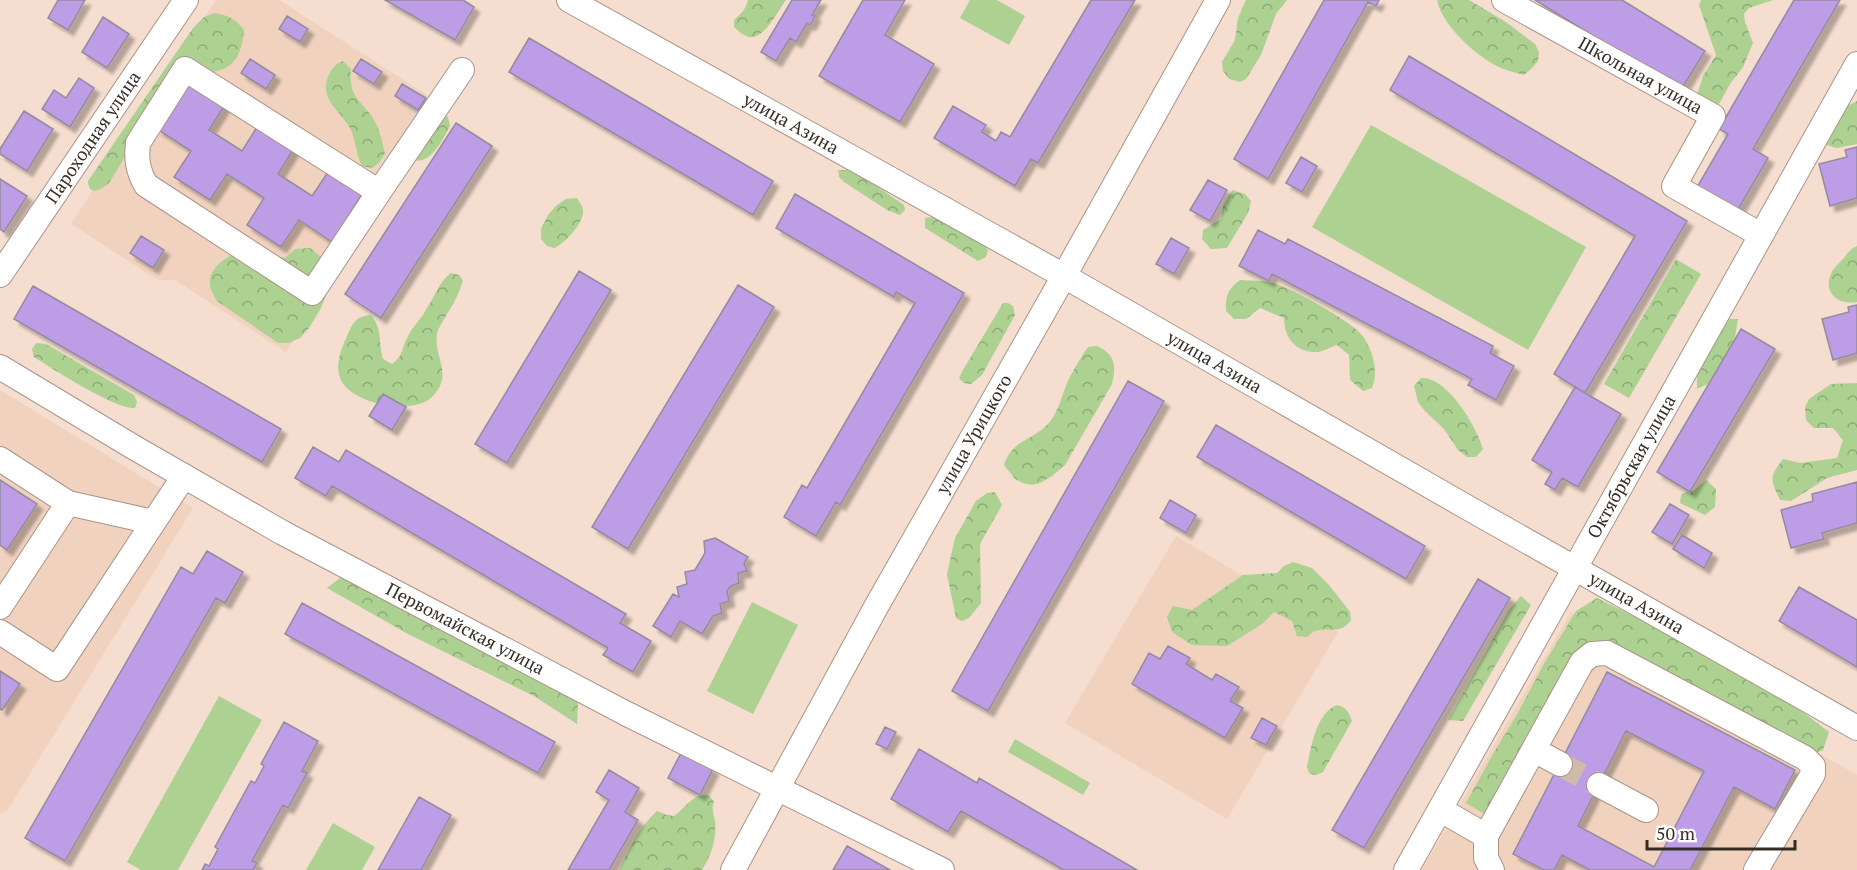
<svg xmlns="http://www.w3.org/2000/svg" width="1857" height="870" font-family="'PT Serif',serif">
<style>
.built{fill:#f0d2bf}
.forest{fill:url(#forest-crowns)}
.park{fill:#acd191}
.building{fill:#bd9de6;stroke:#948ba0;stroke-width:1.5;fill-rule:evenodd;filter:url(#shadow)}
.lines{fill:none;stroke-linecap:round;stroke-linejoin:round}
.minor-tunnel{stroke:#cfbaad;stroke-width:24;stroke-dasharray:24 12;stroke-linecap:butt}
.minor-casing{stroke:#aa9487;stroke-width:26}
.minor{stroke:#fff;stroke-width:24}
.labels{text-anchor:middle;stroke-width:5;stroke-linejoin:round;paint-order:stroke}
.street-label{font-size:18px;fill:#352c26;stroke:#fff}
</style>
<defs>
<pattern id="forest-crowns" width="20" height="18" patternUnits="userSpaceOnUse" patternTransform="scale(1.5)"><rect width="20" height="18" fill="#acd191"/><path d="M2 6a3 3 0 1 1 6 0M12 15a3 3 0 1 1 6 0" fill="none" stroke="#8daa76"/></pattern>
<filter id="shadow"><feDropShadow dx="5.5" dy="5.5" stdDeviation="1.5" flood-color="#0004"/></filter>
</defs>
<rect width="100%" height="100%" fill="#f5ddcf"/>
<path class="built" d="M216,0h63l168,108 -161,244 -111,-72h-17l-87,-56z
M0,390l193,118 -186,303 -7,3z
M1176,536l162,96 -111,187 -162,-96z
M1571,612l286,163v95h-435z"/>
<path class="forest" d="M748,0h38c-7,10 -23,40 -36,37 -6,-1 -12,-6 -16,-10v-7c7,-6 12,-11 14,-20z
M1246,0h41l-11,14 -15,41 -15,24 -6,3 -11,-3 -6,-8 -1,-9 13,-22 3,-22z
M1437,0h32l37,22 29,22 4,8 -1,9 -6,7 -8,7c-7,-2 -16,-4 -23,-7 -23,-10 -59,-42 -64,-68z
M1701,0h72l-24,8 -5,6 1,8 8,21 -10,24 -13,17 -12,22 -21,-11 6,-19 13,-21 -17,-50z
M214,13c13,2 22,6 30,17 -4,47 -29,43 -67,42l-68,111c-8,7 -20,14 -21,-2l105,-153 11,-11z
M343,61l8,8c-3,29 10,30 23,51 6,10 8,22 11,33l-6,10 -7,5 -10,-2c-6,-12 -6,-24 -11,-36 -9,-19 -32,-29 -23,-53 3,-8 7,-13 15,-16z
M1857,101v43l-20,4 -11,-3 -3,-12 10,-20z
M442,114l6,3 2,9c-7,13 -19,39 -37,34z
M838,170h15l51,35 1,5 -5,5 -13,-5 -43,-28 -5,-5z
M1232,190l13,4 6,7 -3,12 -21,35 -16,1 -9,-10 1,-9 18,-11 2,-13z
M577,198c3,5 6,8 6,13 1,12 -19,33 -29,37l-7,-2 -6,-7v-10l7,-14 9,-10 9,-6z
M932,217l47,23 9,10 -2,7 -8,4 -53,-33v-10z
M1857,246v56c-21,4 -36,-12 -24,-32 3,-4 6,-7 10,-11 4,-5 7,-10 14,-13z
M310,248l16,13 6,20 -11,27 -12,20 -9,10 -12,5h-10l-61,-42c-3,-6 -7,-11 -7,-18 -1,-17 21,-31 37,-32 12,0 26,5 38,7l10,-9z
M1676,259l25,15 -72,124 -25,-14z
M451,273l8,2 4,6c-4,12 -9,22 -16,33 -3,6 -9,14 -10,20 -4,22 17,40 -4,62 -19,20 -77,9 -91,-14 -9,-15 0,-35 6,-48 5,-12 9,-18 23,-19 12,15 7,26 12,44l9,5c11,-7 10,-17 16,-28 5,-10 14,-18 19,-28 8,-12 12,-26 24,-35z
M1240,280c11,1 23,0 33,3 19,5 78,38 89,52 11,15 17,37 10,53l-9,3 -13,-11 -1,-25 -12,-10c-6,2 -13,6 -19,7 -22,1 -34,-14 -34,-34l-24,-10 -14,11h-12l-8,-8c-1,-15 2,-22 14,-31z
M1003,303h5l5,3 2,9 -33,60 -11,9 -7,-1 -5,-5 4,-8z
M1728,319h10l-5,30 -13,29 -23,11v-25l12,-22z
M36,343l10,1 88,51 3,7 -2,6c-19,2 -82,-39 -101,-51l-2,-8z
M1097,346c19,9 19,20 15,38l-47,81 -13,11 -12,7 -8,2 -9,-2 -8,-4 -11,-14c8,-25 27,-24 43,-40 13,-13 15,-34 24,-50 5,-10 11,-19 17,-28z
M1421,378c26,-2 56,49 62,71l-7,8h-9l-9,-7 -14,-21 -19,-18 -7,-9 -4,-16z
M1857,383v87l-30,8 -36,23 -11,-1c-10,-21 -11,-23 3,-41l17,4 37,-5 6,-18 -10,-12h-19l-8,-8 -1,-13 4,-8 22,-15z
M1706,480l10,9 -1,18 -10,8 -25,-12 1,-8 7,-4h5z
M995,492l7,13 -22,39 1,59 -12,15 -7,3 -6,-3 -9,-44 8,-36 21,-37 11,-8z
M1293,562l19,6 17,17 18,23 3,4 1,8c-11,16 -22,6 -36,11 -3,1 -5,4 -8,6l-10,-1 -5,-15 -18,-9 -12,12 -35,22 -35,-1 -20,-13 -5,-15 6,-11 19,4 51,-35 34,-2 7,-7z
M340,578l35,11 183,94 20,19 -1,22 -43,-28 -126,-62 -81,-46z
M1521,596l10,9 -68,116 -15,-1 61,-110z
M1597,598l46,23 149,83 37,28 -6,18 -13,5 -212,-113 -112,173 -20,-12 27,-49 22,-36 30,-56 31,-51z
M1337,705c9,2 12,7 15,16l-29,51c-6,3 -8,4 -14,1l-2,-6c4,-19 9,-54 30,-62z
M702,795h7l5,7c-3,7 0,12 1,19 2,17 -4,35 -13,49h-83c10,-22 20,-43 38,-59l10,4 7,1c10,-7 17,-19 28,-21z"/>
<path class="park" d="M970,0h27l28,16 -16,29 -49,-27z
M1371,125l215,122 -58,103 -216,-123z
M752,602l46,23 -45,89 -46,-23z
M219,696l43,24 -84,150h-37l-14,-8z
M1015,739l75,44 -7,12 -75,-43z
M333,823l42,24 -13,23h-56z"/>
<path class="building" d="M58,0h27l-17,30 -20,-12z
M385,0h78l11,7 -19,33z
M792,0h29l-9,15 3,1 -5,9 -3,-2 -11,19 -6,-4 -14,23 -15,-9z
M863,0h42l-20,35 49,29 -34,58 -81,-46z
M1091,0h44l-97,163 -7,-4 -16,27 -81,-48 19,-32 33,19 -4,7 14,9 5,-9 9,5z
M1324,0h55l-3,6 -8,-4 -100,177 -34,-20z
M1535,0h87l83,51 -24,39z
M1794,0h46l-87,149 15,9 -32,55 -40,-24 32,-55 -9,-5z
M287,16l21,13 -8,13 -21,-13z
M103,17l26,17 -22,34 -25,-16z
M529,38l244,143 -20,34 -244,-143z
M1409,56l278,165 -102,172 -31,-19 81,-138 -245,-146z
M250,59l25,16 -9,14 -25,-16z
M361,59l21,13 -8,12 -21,-13z
M79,78l15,10 -24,39 -28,-18 12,-19 12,8z
M189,79l37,24 -17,27 33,21 17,-27 36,23 -17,27 34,22 18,-27 34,22 -32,51 -33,-22 -18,27 -34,-22 17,-27 -37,-24 -17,26 -36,-23 17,-26 -34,-22z
M402,84l24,14 -8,12 -23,-14z
M24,111l29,18 -26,42 -27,-17v-5z
M456,123l36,23 -111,172 -36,-24z
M1857,147v51l-27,8 -11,-42 28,-7 -2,-7z
M1301,157l16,9 -15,26 -16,-9z
M0,179l27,17 -23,36 -4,-3z
M1208,180l19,10 -17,31 -20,-11z
M795,194l169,99 -124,212 -4,-3 -20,34 -32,-19 18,-32 5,3 108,-185 -19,-11 -2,5 -118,-69z
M1258,230l27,14 3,-5 205,107 -3,7 24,13 -18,34 -28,-15 4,-6 -200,-105 -3,7 -30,-15z
M141,236l23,14 -11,18 -23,-15z
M1171,238l18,10 -15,26 -18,-10z
M579,271l32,19 -104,173 -32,-19z
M738,285l36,22 -146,242 -36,-22z
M33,286l248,143 -19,33 -248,-143z
M1857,305v48l-24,7 -11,-41 27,-7 -1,-5z
M1741,329l34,20 -85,143 -33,-20z
M1128,381l36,20 -176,310 -36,-20z
M1575,387l46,27 -43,73 -16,-9 -7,12 -10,-6 7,-12 -20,-12z
M383,394l23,13 -14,23 -23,-14z
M1216,425l209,121 -19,33 -209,-122z
M313,447l26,15 7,-12 280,164 -6,9 31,18 -18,31 -30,-17 5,-7 -276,-162 -6,10 -31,-18z
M0,480l37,24 -30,46 -7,-5z
M1857,482v41l-35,10 2,6 -33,9 -10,-38 32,-9 -1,-7z
M1170,500l26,15 -10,18 -26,-15z
M1670,504l19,11 -17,29 -20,-12z
M1682,535l30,18 -8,15 -31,-19z
M715,538l33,19 -4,6 3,8 -9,2 1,10 -8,3 -4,5 2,10 -9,3 2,9 -9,3 -11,18 -22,-13 -9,16 -18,-11 20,-32 6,3 -2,-10 10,-3 -2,-12 10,-2 10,-17 -1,-12z
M207,551l36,21 -18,31 -9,-5 -151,263 -40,-23 156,-271 12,7z
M1478,579l32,19 -146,250 -32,-18z
M1799,587l58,33v47l-78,-46z
M302,603l253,139 -17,31 -253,-139z
M1168,646l22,12 -4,6 26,16 4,-6 23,13 -9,14 13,7 -18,30 -93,-54 17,-31 11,6z
M0,671l20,13 -18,26 -2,-1z
M1607,672l188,98 -20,39 -41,-22 -44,83h-100l-28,-15 -8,15h-10l-31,-16zM1626,731l78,40 -50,96 -76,-41z
M1262,718l15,8 -11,19 -15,-7z
M284,722l34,19 -16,30 5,2 -19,35 -5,-3 -31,56 5,2 -4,7h-51l3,-6 4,2 9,-17 -3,-2 36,-66 4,2 9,-17 -3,-2z
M885,727l11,5 -9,17 -11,-5z
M919,749l58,34 2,-5 158,92h-73l-103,-59 -13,21 -57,-33z
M681,753l32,16 -13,26 -32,-17z
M609,770l30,18 -14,24 13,8 -29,50h-41l41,-70 -13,-8z
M419,797l32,18 -30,55h-43z
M847,846l43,24h-57z"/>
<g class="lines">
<path class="minor-tunnel" d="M1560,764l39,21"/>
<g class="minor-casing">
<g id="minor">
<path id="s1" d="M569,0l495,276 399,229 394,223"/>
<path id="s2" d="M1504,0l209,116 -39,70 87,49"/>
<path d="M379,192l-67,101 -166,-108c-8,-14 -10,-25 -8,-42l47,-74 194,123 83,-122"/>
<path id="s3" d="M0,275l186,-275"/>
<path id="s4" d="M0,367l135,81 148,85 344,181 315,156"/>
<path d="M0,459l68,44 -68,104"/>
<path d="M68,503l85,19"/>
<path d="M0,632l57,37 127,-193"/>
<path d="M1534,750l26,14"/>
<path d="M1599,785l47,25"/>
<path d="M1441,810l45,26v22l6,12"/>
<path d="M1486,836l96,-174 10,-8 15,-1 198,105 8,8v8l-57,96"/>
<path id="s5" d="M733,870l143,-263 188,-331 154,-276"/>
<path id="s6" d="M1406,870l451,-806"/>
</g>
</g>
<use href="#minor" class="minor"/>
</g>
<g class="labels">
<g class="street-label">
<text dy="6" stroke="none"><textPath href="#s2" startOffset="156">Школьная улица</textPath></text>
<text dy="6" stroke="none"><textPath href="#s1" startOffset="254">улица Азина</textPath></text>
<text dy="6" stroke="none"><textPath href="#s3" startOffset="166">Пароходная улица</textPath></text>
<text dy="6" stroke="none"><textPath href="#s1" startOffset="740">улица Азина</textPath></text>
<text dy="6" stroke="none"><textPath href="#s5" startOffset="498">улица Урицкого</textPath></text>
<text dy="6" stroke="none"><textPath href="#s6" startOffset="462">Октябрьская улица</textPath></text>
<text dy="6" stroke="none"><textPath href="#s1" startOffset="1226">улица Азина</textPath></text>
<text dy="6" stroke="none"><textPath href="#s4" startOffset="534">Первомайская улица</textPath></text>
</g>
</g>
<path d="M1647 840v9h148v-9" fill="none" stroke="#352c26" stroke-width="3"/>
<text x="1656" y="840" font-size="18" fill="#352c26" stroke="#ffffff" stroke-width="4.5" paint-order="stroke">50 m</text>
</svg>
